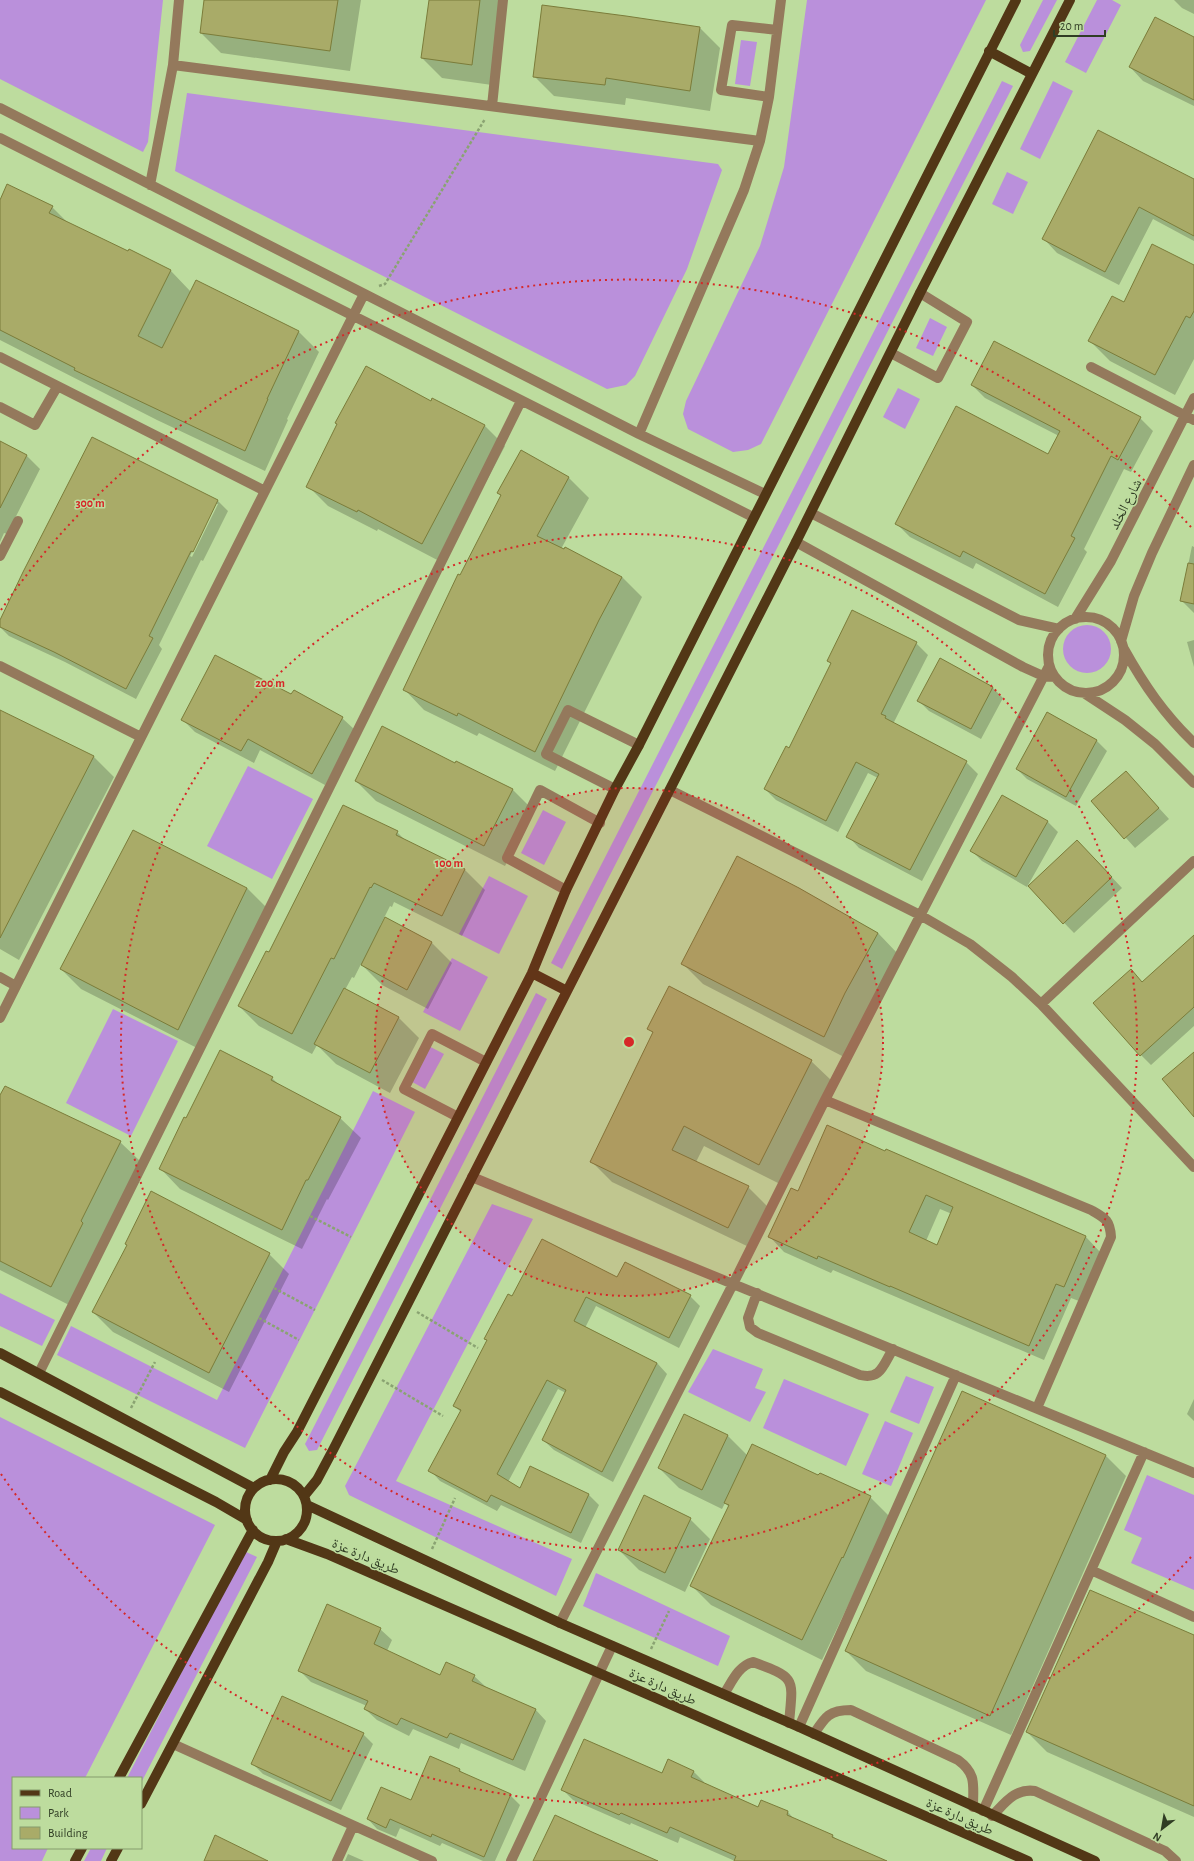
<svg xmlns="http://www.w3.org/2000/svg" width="1194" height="1861" font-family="'Alegreya Sans','Noto Naskh Arabic',sans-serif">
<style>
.green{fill:#ba90db}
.shadow{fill:#0003;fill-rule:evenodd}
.building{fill:#a9ab68;stroke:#7b7c3a;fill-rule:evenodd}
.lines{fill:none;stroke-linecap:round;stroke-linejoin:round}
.path{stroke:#8aa372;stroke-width:2.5;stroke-dasharray:3 2;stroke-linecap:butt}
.minor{stroke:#94795c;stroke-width:10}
.major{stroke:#523716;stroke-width:10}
.ring{fill:none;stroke:#d62828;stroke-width:2;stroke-dasharray:2 4}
.labels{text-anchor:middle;stroke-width:3;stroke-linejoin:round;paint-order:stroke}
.street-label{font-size:14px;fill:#303d24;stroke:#bddc9e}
.centre{fill:#d62828;stroke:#bddc9e;stroke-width:2}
.ring-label{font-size:12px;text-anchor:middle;font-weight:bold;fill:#d62828;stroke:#bddc9e;stroke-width:3;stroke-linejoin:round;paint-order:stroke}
</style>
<rect width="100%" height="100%" fill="#bddc9e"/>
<path class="green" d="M0,0h163l-15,142 -5,10 -143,-73z
M807,0h179l-225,444 -13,6 -15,2 -45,-23 -5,-15 3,-13 74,-155 24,-79z
M1043,0h14l-27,51 -7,1 -3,-7z
M1097,0h15l9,5 -35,68 -21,-11z
M741,40l16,2 -7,44 -15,-2z
M1002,81l11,5 -451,883 -11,-6z
M1053,81l20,10 -33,68 -20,-10z
M187,93l531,71 4,6 -35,99 -52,107 -9,9 -19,4 -432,-218z
M1007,172l21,10 -15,32 -21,-10z
M930,318l17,9 -14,29 -17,-8z
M898,388l22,11 -15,30 -22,-12z
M1063 649a24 24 0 1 1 48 0a24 24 0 1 1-48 0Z
M248,766l65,33 -41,80 -65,-33z
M543,810l23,12 -22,43 -23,-12z
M489,876l39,20 -29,58 -40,-20z
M452,958l36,19 -28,54 -37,-19z
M536,993l11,6 -230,451 -8,1 -4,-7z
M113,1009l65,32 -47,95 -65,-33z
M423,1043l21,11 -19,35 -20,-11z
M373,1091l42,21 -170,336 -188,-93 14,-29 146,74z
M492,1204l41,15 -137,262 176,78 -16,37 -207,-101 -4,-9z
M0,1293l55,27 -13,26 -42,-20z
M713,1349l50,20 -8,19 11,4 -16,30 -62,-30z
M906,1376l28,11 -15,37 -29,-12z
M784,1379l85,35 -23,52 -83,-38z
M0,1417l215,108 -130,253h-72v70h35l-6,13h-42z
M885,1421l28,12 -22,53 -29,-12z
M1147,1475l47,20v95l-63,-27 11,-25 -18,-8z
M244,1551l13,6 -116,226v-5h-14z
M596,1573l134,63 -12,30 -135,-60z
M91,1848h16l-6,13h-17z"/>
<path class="shadow" d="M205,0h156l-11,71 -129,-18 -20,-20z
M430,0h73l-11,85 -50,-7 -20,-20z
M1174,0h20v14l-12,-6z
M700,28l20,20 -10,63 -84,-13 -1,7 -71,-9 -20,-20z
M1194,38v68l-51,-25 -13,-14z
M1194,181v60l-41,-22 -34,66 -62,-32 -13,-14z
M0,202l52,5 16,16 61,30 1,-3 41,21 20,21 6,-11 102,51 20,20 -32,67 1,1 -23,51 -108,-51 -157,-80z
M1194,266v93l-19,36 -65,-34 -20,-20 34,-38z
M972,385l168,33 13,13 -22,41 -7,-3 -40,80 3,3 -29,55 -82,-44 -3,6 -63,-32 -14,-14 153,-68 10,-19 -74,-38z
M433,399l52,27 20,20 -62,117 -65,-34 -1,2 -49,-25 -20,-20 123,-84z
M93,438l125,63 10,10 -25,50 -2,-1 -42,85 3,4 -26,50 -71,-37 -56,-26 -9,-9v-4zM216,504h2l-26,53 -2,-1z
M0,442l27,14 13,13 -33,65 -3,-1 -4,9z
M521,451l48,27 20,20 -28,51 3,2 1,-3 57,29 20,20 -87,174 -76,-38 -2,3 -53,-26 -20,-21 97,-193 -3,-4z
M1192,546l2,1v66l-13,-13z
M1194,640v27l-7,-25z
M916,643l12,12 -35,69 73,38 12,12 -56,107 -63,-33 -11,-12 30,-58 -10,-5 -30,59 -62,-32 -11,-11 25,-40 42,-85 -4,-3z
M940,659l53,29 10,10 -22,41 -52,-28 -10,-10z
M292,696l50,22 13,12 -30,55 -65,-35 -6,13 -59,-31 -12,-12z
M0,711l94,46 20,20 -95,183 -19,-11z
M1048,714l49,27 10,10 -31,55 -49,-27 -10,-10z
M457,762l56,28 20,20 -28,56 -129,-65 -20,-20 100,-17z
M1126,772l43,47 -34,29 -42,-47z
M1003,796l45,26 10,10 -31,55 -45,-26 -10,-10z
M397,832l10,10 58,28 20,20 -23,46 -68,-34 -2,5 -2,-1 -10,20 2,1 4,-8 46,24 20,20 -24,46 -46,-24 -21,-21 -7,14 -2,-1 -7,13 54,28 20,20 -29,55 -54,-29 -19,-19 -5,9 -53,-28 -20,-20 31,-52z
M1087,851l35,37 -48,45 -45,-46z
M247,888l20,20 -68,141 -118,-60 -20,-20z
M799,889l79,44 20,21 -54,103 -141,-73 -20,-20z
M1194,938v88l-43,39 -10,-10 2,-72z
M649,1029l162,32 21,20 -52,103 -76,-38 -8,16 52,25 20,20 -19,40 -137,-65 -20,-20 62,-128z
M272,1078l8,8 60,32 21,20 -33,62 -1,-1 -25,50 -122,-60 -20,-21 26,-49z
M0,1098l120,44 20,19 -69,145 -71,-36z
M887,1150l199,87 14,15 -21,49 -8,-3 -27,62 -211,-90 -2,3 -47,-21 -14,-15 115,-84zM940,1209l12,5 -14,32 -12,-5z
M269,1254l20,20 -60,118 -116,-60 -20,-20z
M617,1278l73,18 10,10 -21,42 -83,-42 -11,22 72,35 10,11 -54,108 -59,-32 -11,-10 23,-47 -8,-4 -50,93 12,7 10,-22 59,28 10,10 -18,38 -80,-38 -4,6 -57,-30 -10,-11 31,-58 -7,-6 58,-108z
M962,1392l144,64 20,20 -115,259 -145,-64 -20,-20z
M1194,1399v22l-7,-7z
M685,1415l43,21 20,20 71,21 51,20 20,20 -68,143 -111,-55 -20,-20 38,-78 -4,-4 -3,6 -43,-21 -20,-20z
M690,1519l20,20 -25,53 -46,-22 -20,-20z
M380,1629l12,11 -5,11 54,26 33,-1 12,11 49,22 11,12 -21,50 -64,-28 -2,6 -46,-20 -4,7 -32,-16 -12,-11 2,-3 -56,-24 -12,-12z
M1194,1637v180l-147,-65 -20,-20z
M363,1734l10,10 -32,66 -78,-36 -11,-11z
M460,1770l4,5 46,20 10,10 -25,56h-12l-41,-18 -2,3 -40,-18 -4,9 -19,-8 -9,-10 43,-18z
M694,1772l10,10 -1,2 55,24 30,4 6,7 39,17 4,4 45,21h-147l-55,-24 -2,6 -47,-20 -1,2 -57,-25 -10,-10 100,-16z
M348,1854l16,7h-19z"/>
<path class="building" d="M204,0h134l-8,51 -130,-18z
M429,0h51l-8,65 -51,-7z
M542,5l84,11 74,11 -10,64 -84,-13 -1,7 -72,-8z
M1155,17l39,20v63l-65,-33z
M1098,130l96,49v57l-55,-29 -34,65 -63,-33z
M7,184l46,22 -4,7 79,38 1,-2 42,21 -33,66 24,12 34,-68 103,51 -32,68h1l-23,52 -171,-81 1,-2 -75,-38v-130z
M1152,244l42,21v46l-4,7 -4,-2 -31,59 -67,-34 24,-45 12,6z
M994,341l147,76 -23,43 -7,-4 -40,80 4,2 -30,56 -82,-43 -3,6 -65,-33 61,-118 92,48 12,-23 -89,-46z
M366,366l65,35 1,-3 53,27 -63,119 -64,-34 -1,2 -51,-25 31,-63 -2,-1z
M92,437l126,63 -25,52 -2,-1 -42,85 4,2 -27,51 -72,-37 -54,-25v-7l23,-48z
M0,441l27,14 -27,53z
M521,450l48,27 -32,59 27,13 1,-2 57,30 -23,43 -64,132 -77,-39 -1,3 -54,-26 55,-116 2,1 41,-80 -4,-2z
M1188,563l6,1v40l-14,-3z
M852,610l65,32 -36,72 5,2 -1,2 82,43 -57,109 -64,-33 33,-63 -23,-12 -30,59 -62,-32 22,-43 3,2 42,-85 -4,-2z
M215,655l76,39 3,-4 49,27 -31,57 -64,-35 -7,12 -60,-31z
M940,658l53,29 -22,42 -54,-28z
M0,710l94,46 -94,182z
M1047,712l50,28 -31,57 -50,-28z
M382,726l73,37 1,-2 57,28 -29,57 -129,-65z
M1126,771l33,37 -35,31 -33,-38z
M1002,795l46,26 -32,56 -46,-26z
M343,805l55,26 -2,4 69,34 -23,47 -68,-33 -3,5 -1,-1 -36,72 -3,-1 -39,76 -54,-28 28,-55 3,1z
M133,830l114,58 -69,142 -118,-61z
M1077,840l35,37 -49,47 -35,-38z
M737,856l62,32 79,45 -33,60 -21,44 -143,-73z
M385,917l47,25 -25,48 -46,-25z
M1194,935v72l-54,49 -47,-53 38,-34 11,13z
M669,986l143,74 -53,105 -75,-39 -12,24 77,36 -21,42 -138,-66 63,-130 -6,-3z
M344,988l55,29 -29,56 -56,-29z
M220,1050l53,27 -2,3 70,37 -33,63h-2l-24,50 -123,-61 25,-52 2,1z
M1194,1052v65l-32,-38z
M5,1086l116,55 -40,80 2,2 -32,64 -51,-26v-166z
M827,1125l58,26 1,-2 200,87 -22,51 -8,-3 -27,62 -139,-60v1l-72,-31 -1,3 -49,-22 23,-49 7,3zM926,1195l27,12 -16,38 -28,-13z
M151,1191l119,62 -61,120 -117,-61 35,-67 -2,-1z
M542,1239l75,38 8,-15 66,33 -22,43 -83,-41 -12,24 83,42 -55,109 -60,-32 24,-50 -19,-10 -50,94 23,14 10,-22 59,28 -18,39 -80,-38 -4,7 -59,-31 33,-61 -8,-4 34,-66 -3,-1 24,-45 4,2z
M962,1391l144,64 -116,261 -145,-65z
M684,1414l44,21 -26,55 -44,-22z
M752,1444l66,31 2,-2 51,23 -28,62 -1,-1 -40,83 -112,-54 39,-81 -5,-2z
M644,1495l47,23 -26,55 -47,-23z
M1090,1590l104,45v171l-168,-74z
M327,1604l54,24 -7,16 66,31 6,-13 29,13 -3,6 64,28 -23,51 -63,-27 -3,5 -46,-20 -4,7 -33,-16 4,-8 -70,-30z
M282,1696l82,37 -33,68 -80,-37z
M584,1739l78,34 6,-14 26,12 -3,6 67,30 3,-7 27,11 -1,4 46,20 -1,2 55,24h-153l2,-5 -66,-29 -3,6 -46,-20 -2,2 -58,-25z
M430,1756l30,13 -1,2 52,23 -27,63 -52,-23 -1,3 -41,-18 -4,9 -19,-9 14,-32 30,13z
M555,1815l37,17 66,29h-125z
M215,1835l53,26h-64z"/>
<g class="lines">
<path class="path" d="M379,286l6,-2 100,-165
M310,1216l41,21
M274,1288l41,22
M417,1312l61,36
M259,1318l40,22
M382,1380l61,36
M131,1408l24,-46
M432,1549l23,-51
M651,1649l18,-38"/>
<path class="minor" d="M173,65l587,76
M769,97l-48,-7 11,-65 45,5
M492,106l11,-106
M0,108l639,326 126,60
M0,138l753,379
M150,185l23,-120 6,-65
M891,353l47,25 29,-56 -47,-29
M0,357l265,134
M1091,367l103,53
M0,407l35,18 22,-38
M639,434l105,-244 16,-49 9,-44 12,-97
M811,513l208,107 40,9
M796,542l227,125 20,9 12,1
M0,556l18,-35
M1048 655a38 38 0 1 1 76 0a38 38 0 1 1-76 0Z
M1075,619l36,-58 83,-163
M1121,641l13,-45 18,-43 42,-88
M1124,649c20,36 40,65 70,94
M0,666l141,71
M1084,693l41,27 30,24 39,39
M615,789l-69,-35 22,-44 71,35
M670,790l250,125 50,29 42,33 29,27 153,163
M566,890l-59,-32 33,-68 60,33
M0,977l16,9
M1041,1004l153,-143
M0,1018l364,-724
M825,1100l266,110c14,8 19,10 20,27l-74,171
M458,1117l-54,-28 28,-55 54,28
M472,1177l722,296
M757,1293l-9,25 2,9 8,6 102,42c21,5 23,-10 33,-26
M39,1373l482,-972
M1091,1570l103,47
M560,1623l173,-339 92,-184 224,-434
M724,1694c8,-12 14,-28 29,-32 44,16 40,16 36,61
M799,1727l157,-352
M814,1734c11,-17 15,-24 37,-24l107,50c19,14 15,25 15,47
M173,1744l259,117
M983,1811l161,-359
M992,1816c13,-13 23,-28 43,-25l130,60 11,10
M337,1861l16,-35
M511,1861l101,-215"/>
<path class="major" d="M989,51l43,23
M532,973l35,18
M0,1353l254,135
M0,1392l216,110 31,18
M245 1510a31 31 0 1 1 62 0a31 31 0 1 1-62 0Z
M270,1480l14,-28 13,-20 235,-459 34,-83 49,-101 24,-44 377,-745
M304,1496l13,-16 16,-30 463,-908 124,-249 150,-293
M307,1505l253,118 239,104 296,134
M286,1539l41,15 701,307
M119,1778l134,-248
M141,1804l127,-242 9,-21
M75,1861l7,-13
M111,1861l7,-13"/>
</g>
<circle cx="629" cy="1042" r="254" fill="#d62828" fill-opacity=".12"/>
<g class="ring">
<circle cx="629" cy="1042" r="254"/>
<circle cx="629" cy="1042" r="508"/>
<path d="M1191 1557A762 762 0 0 1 1 1474M1 610A762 762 0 0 1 1191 527"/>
</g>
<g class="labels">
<g class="street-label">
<text transform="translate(1125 504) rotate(-63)" y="5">شارع الخلد</text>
<text transform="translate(366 1556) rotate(23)" y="5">طريق دارة عزة</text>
<text transform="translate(663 1686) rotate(24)" y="5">طريق دارة عزة</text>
<text transform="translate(960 1816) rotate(24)" y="5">طريق دارة عزة</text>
</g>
</g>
<circle cx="629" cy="1042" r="6" class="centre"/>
<g class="ring-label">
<text x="90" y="507">300 m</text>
<text x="270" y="687">200 m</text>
<text x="449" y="867">100 m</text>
</g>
<rect x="12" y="1777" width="130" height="72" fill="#bddc9e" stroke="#859c6d"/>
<rect x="20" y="1790" width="20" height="6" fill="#523716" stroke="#859c6d"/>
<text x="48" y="1797" font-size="12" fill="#303d24">Road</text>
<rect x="20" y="1807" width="20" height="12" fill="#ba90db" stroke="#859c6d"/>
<text x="48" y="1817" font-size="12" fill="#303d24">Park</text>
<rect x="20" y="1827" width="20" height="12" fill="#a9ab68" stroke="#859c6d"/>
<text x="48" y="1837" font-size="12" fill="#303d24">Building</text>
<g transform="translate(1162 1829) rotate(211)" stroke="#bddc9e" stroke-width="3" paint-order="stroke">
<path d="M0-3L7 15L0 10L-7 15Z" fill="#303d24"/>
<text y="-6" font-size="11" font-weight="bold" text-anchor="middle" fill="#303d24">N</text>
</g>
<path d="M1054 30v6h51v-6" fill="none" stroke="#303d24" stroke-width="2"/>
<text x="1060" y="30" font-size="12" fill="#303d24" stroke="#bddc9e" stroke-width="3" paint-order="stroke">20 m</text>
</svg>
